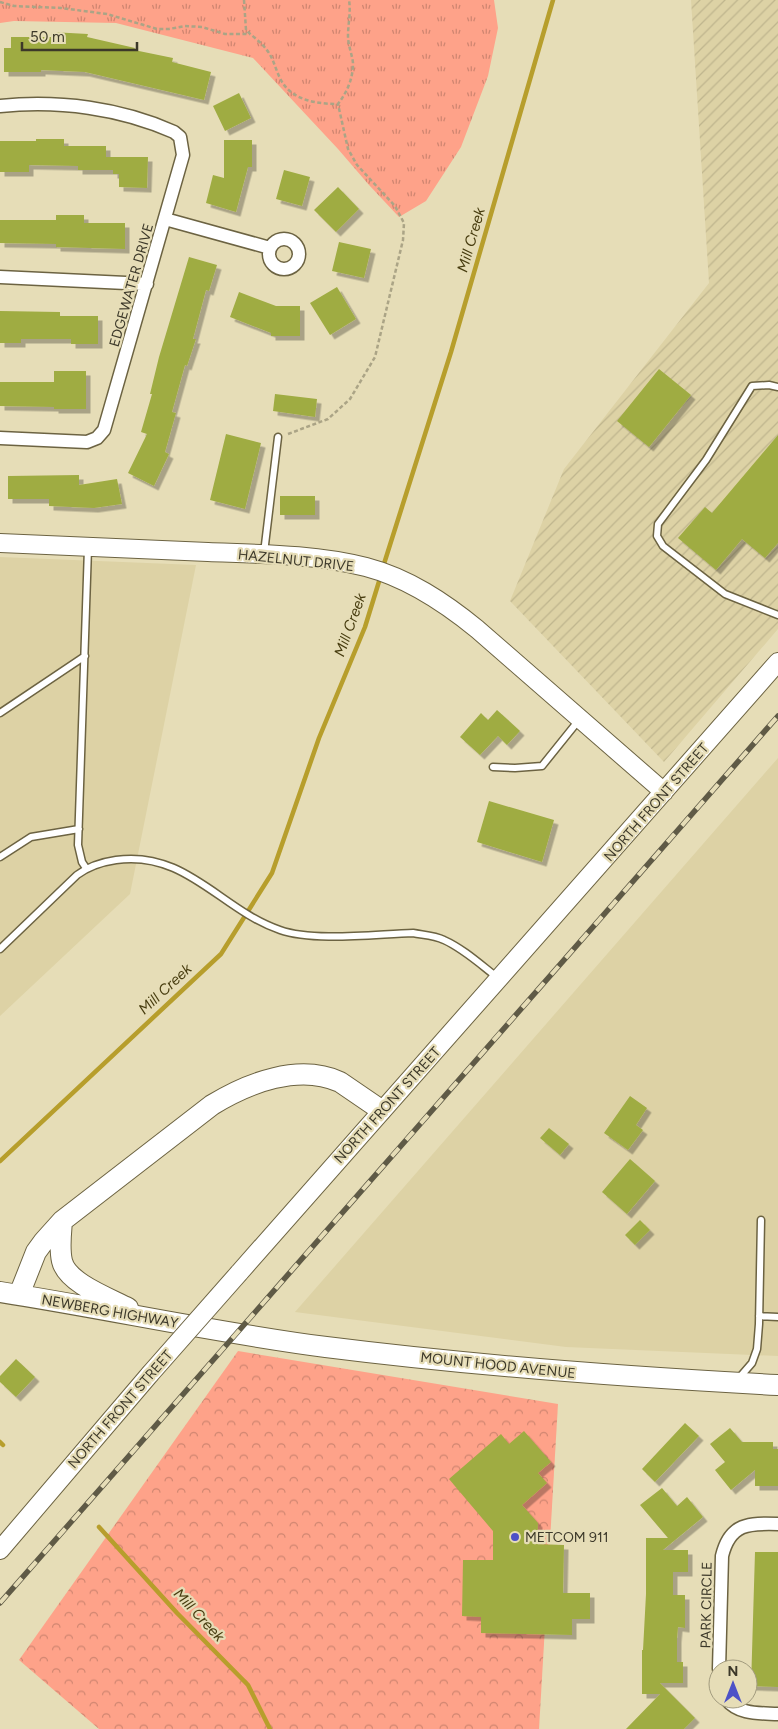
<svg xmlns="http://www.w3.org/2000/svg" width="778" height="1729" font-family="Figtree,sans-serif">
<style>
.built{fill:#ddd2a5}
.industrial{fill:url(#industrial-furrows)}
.grass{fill:url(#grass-tufts)}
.forest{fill:url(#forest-crowns)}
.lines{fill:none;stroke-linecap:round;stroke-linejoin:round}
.stream{stroke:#b79e2c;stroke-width:4.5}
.building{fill:#9fac43;filter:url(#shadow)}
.lane-casing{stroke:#6c6342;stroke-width:9}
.street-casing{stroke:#6c6342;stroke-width:15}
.secondary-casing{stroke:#6c6342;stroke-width:20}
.primary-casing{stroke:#6c6342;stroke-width:22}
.path{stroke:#aba486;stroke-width:2.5;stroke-dasharray:4 2.5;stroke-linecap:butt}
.lane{stroke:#fff;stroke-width:6}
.street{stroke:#fff;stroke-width:12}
.secondary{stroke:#fff;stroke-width:18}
.primary{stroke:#fff;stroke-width:20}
.rail-casing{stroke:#5f5a46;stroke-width:5.5}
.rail{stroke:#e6ddb7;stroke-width:4;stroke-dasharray:11;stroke-linecap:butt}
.secondary-bridge-casing{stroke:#6c6342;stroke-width:20;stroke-linecap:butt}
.secondary-bridge{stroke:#fff;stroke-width:18}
.poi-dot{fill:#4c51c7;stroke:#e6ddb7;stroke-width:2}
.labels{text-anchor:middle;stroke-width:4.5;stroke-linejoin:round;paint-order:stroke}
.street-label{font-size:14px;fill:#3c3829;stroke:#e6ddb7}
.poi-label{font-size:14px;fill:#3c3829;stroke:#e6ddb7;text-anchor:start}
.water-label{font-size:15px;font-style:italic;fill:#473c0f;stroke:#e6ddb7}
</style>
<defs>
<pattern id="industrial-furrows" width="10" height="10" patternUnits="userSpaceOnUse" patternTransform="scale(1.25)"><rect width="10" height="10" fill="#ddd2a5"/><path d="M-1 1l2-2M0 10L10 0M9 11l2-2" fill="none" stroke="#bfb58e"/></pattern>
<pattern id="grass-tufts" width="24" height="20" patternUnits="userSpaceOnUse" patternTransform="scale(1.25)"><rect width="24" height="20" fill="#fea289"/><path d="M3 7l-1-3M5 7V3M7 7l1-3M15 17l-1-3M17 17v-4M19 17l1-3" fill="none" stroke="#cf8570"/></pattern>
<pattern id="forest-crowns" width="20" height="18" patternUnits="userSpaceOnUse" patternTransform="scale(1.25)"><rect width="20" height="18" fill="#fea289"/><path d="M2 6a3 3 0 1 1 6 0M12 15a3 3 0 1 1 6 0" fill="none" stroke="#cf8570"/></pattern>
<filter id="shadow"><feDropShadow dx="4.5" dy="4.5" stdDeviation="0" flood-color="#0004"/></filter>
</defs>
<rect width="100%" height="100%" fill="#e6ddb7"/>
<path class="built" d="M0,557l196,8 -66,329 -130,122z
M778,758v598l-212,-9 -271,-35z"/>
<path class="industrial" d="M691,0h87v629l-114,133 -154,-161 54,-132 145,-186z"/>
<path class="grass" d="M0,0h494l4,28 -10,48 -27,71 -35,54 -27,16 -30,-32 -31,-36 -85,-91 -137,-35 -102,-2 -14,2z"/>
<path class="forest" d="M238,1351l320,53 -19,325h-440l-80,-69z"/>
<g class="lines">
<path class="stream" d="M383,567l68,-215 102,-352
M0,1161l221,-207 51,-81 47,-135 46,-111 16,-52
M0,1442l3,3
M99,1527l78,86 71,72 22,44"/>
</g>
<path class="building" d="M51,32l37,2 -1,3 48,11 -1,2 39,8 -1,4 39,10 -7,28 -119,-28 -44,-2v2h-37v-24h7v-11h40z
M239,93l12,25 -26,13 -12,-25z
M36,139h28v7h42v11h42l-1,31 -28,-1v-13h-6v-4h-35v-4l-49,-1v7h-29v-31h36z
M224,140h28v27h-4l-12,45 -30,-9 7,-28 11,3z
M284,170l26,7 -8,29 -26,-7z
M338,187l21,22 -23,23 -22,-22z
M56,215h28v8h41v26l-69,-2v-3l-56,-1v-23h56z
M339,242l32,7 -7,29 -32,-7z
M189,257l28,8 -8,26 -3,-1 -13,49h3l-9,27 -2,-1 -13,47 4,1 -11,39 4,2 -15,32 -26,-13 19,-39 -6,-2 11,-38h-2l9,-37z
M337,287l19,32 -26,16 -20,-32z
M239,292l37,14h24v30h-29v-3l-41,-16z
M0,311l60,1v4h38v28h-27v-5h-50v4h-21z
M659,369l32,26 -42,52 -32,-26z
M54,371h32v38h-32v-2l-54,-1v-24h54z
M275,394l42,5 -2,18 -42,-6z
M226,434l35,9 -16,66 -35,-9z
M778,435v108l-13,15 -23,-19 -26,31 -38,-32 27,-31 7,6z
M79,475v10l38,-6 5,25 -28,4 -45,-2v-7h-41v-23z
M280,496h35v19h-35z
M497,710l23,21 -13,14 -9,-9 -18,19 -20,-18 21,-24 7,7z
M489,801l65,19 -12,42 -65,-20z
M630,1096l17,12 -11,17 7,5 -15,20 -24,-17z
M549,1128l20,16 -9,11 -20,-17z
M630,1159l25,22 -28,33 -25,-22z
M640,1220l10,10 -15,15 -10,-10z
M16,1359l19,18 -19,20 -16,-15v-6z
M685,1423l14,13 -44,46 -13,-13z
M730,1428l12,14h31v7h5v37h-23v-16l-24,20 -16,-20 10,-8 -15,-18z
M524,1431l27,31 -13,11 9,10 -25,22 16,18 -1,21 27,1 -1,48h27v26h-18v16l-91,-2v-16l-19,-1 1,-56h30v-29l-44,-52 52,-45 8,10z
M662,1488l15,18 10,-9 16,20 -40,33h25v22h-15v23h12v33l-7,-1 -1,11v24h6v21h-23l35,35 -11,11h-58l34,-35h-18v-44h1l3,-56v-56h22l-28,-33z
M755,1552h23v135l-27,-1z"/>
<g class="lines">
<g class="lane-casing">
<path id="lane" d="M778,387l-9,-2 -17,1 -46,74 -48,64 -1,12 6,10 62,48 53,21
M264,553l14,-116
M0,713l85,-57
M493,767l22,1 27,-2 37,-46
M0,857l31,-20 48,-8
M86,868l-4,-6 -4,-17 10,-297
M0,949l77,-74c12,-9 25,-13 39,-15 70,-10 105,50 164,70 34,12 96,4 133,3 10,2 21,2 31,7 20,9 37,25 54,38
M759,1316l19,1
M739,1378l13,-15 5,-14 2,-25 2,-104"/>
</g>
<g class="street-casing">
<path id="street" d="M0,106c59,-6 120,2 174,26l6,5 3,18 -79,275 -7,8 -10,4 -87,-4
M165,219l105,29
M269 254a15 15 0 1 1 30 0a15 15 0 1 1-30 0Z
M0,277l147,7
M719,1669l3,-113c8,-33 27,-33 56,-32
M726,1699c13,16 33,14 52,15"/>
</g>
<g class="secondary-casing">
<path id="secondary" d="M0,543c69,3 139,6 208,9 52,2 107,2 158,15 42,11 78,35 111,62l187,163
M239,1273l539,-611
M0,1550l150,-176"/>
</g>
<g class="primary-casing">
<path id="primary" d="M62,1221c-1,13 -3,27 0,40 5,22 47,37 66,47
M0,1292c109,17 217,41 326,55 151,19 300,30 452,38
M19,1295l17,-43 8,-11 18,-20 150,-116c36,-22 87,-42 128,-23l41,28"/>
</g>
<path class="path" d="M244,0l2,30c6,6 15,12 20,19 7,8 9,19 14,29 10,22 36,26 58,26 9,-12 15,-25 15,-41 -1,-9 -5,-18 -5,-27 0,-12 3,-24 1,-36
M0,2l14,4 47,2 46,6 50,15h12l16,-3 17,1 23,7h25
M288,434l40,-15 22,-20 25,-42 28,-117 1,-17 -9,-17 -38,-41 -9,-16 -10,-45"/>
<use href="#lane" class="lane"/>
<use href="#street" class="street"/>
<use href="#secondary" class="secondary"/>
<use href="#primary" class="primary"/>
<g class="rail-casing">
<path id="rail" d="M0,1603l778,-887"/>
</g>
<use href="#rail" class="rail"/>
<g class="secondary-bridge-casing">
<path id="secondary-bridge" d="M150,1374l89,-101"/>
</g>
<use href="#secondary-bridge" class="secondary-bridge"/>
</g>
<circle class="poi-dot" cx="515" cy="1537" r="5"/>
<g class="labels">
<g class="street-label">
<text transform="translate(131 285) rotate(-74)" y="5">EDGEWATER DRIVE</text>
<text transform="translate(296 560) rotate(6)" y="5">HAZELNUT DRIVE</text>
<text transform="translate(656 802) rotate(-49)" y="5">NORTH FRONT STREET</text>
<text transform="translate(387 1105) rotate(-48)" y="5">NORTH FRONT STREET</text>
<text transform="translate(110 1311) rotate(10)" y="5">NEWBERG HIGHWAY</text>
<text transform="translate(498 1365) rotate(6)" y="5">MOUNT HOOD AVENUE</text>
<text transform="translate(120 1409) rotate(-49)" y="5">NORTH FRONT STREET</text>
<text transform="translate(706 1605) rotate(-89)" y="5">PARK CIRCLE</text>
</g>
<g class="poi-label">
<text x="525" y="1542">METCOM 911</text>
</g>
<g class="water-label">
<text transform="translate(471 240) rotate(-74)" y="5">Mill Creek</text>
<text transform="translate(350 625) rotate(-70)" y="5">Mill Creek</text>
<text transform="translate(165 989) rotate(-43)" y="5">Mill Creek</text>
<text transform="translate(199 1615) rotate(47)" y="5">Mill Creek</text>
</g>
</g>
<g transform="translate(733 1684)"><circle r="24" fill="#e6ddb7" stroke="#a29b7e"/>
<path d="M0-4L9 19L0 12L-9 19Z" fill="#4c51c7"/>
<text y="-8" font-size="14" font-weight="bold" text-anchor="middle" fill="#3c3829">N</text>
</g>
<path d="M22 42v8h115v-8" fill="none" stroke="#3c3829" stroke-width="2.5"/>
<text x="30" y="42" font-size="15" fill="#3c3829" stroke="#e6ddb7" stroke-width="4" paint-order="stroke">50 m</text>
</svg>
